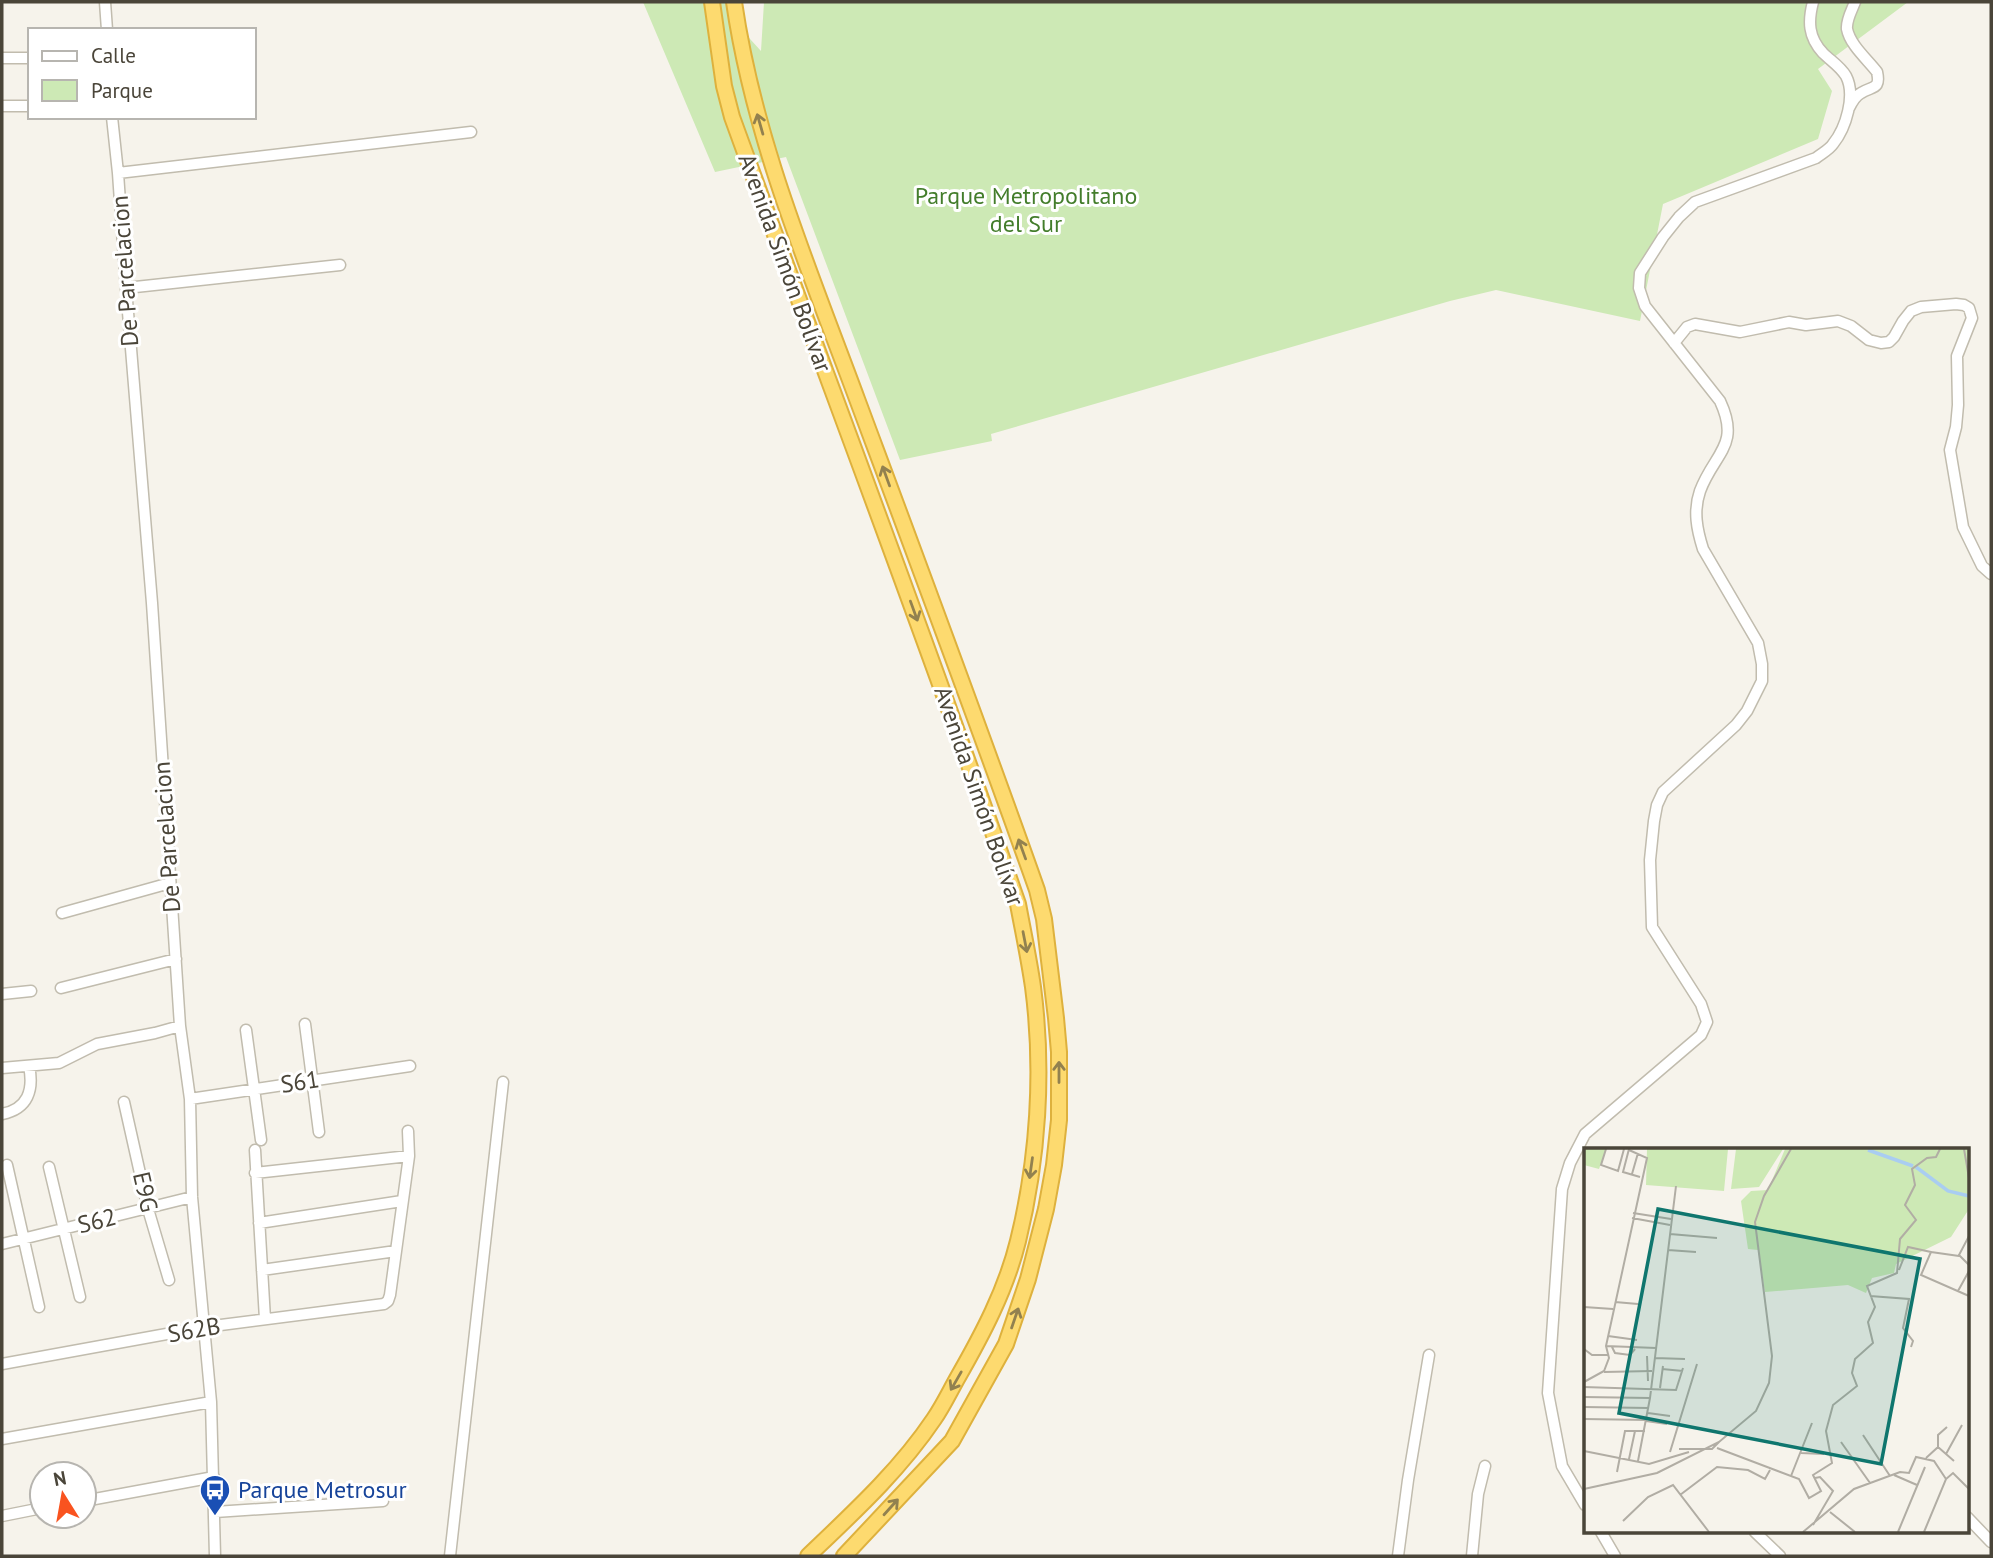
<svg xmlns="http://www.w3.org/2000/svg" width="1993" height="1558" font-family="'PT Sans',sans-serif">
<style>
.green{fill:#cde9b5}
.lines{fill:none;stroke-linecap:round;stroke-linejoin:round}
.minor-casing{stroke:#c1bcae;stroke-width:13}
.highway-casing{stroke:#deb13d;stroke-width:18}
.minor{stroke:#fff;stroke-width:10}
.highway{stroke:#fdda6f;stroke-width:14}
.oneway{stroke:#92814f}
.labels{text-anchor:middle;stroke-width:6;stroke-linejoin:round;paint-order:stroke}
.park-label{font-size:24px;fill:#437d2b;stroke:#fff}
.street-label{font-size:24px;fill:#4a4539;stroke:#fff}
.transit-label{font-size:24px;fill:#164399;stroke:#fff;text-anchor:start}
.inset-river{fill:none;stroke:#a9cdf1;stroke-width:3.5}
.inset-road{fill:none;stroke:#b1ada4;stroke-width:2}
.view{fill:#0f766e;fill-opacity:0.15;stroke:#0f766e;stroke-width:3.5}
.inset-edge{fill:none;stroke:#4a4539;stroke-width:3.5}
</style>
<rect width="100%" height="100%" fill="#f6f3eb"/>
<path class="green" d="M643,2h92l5,26 21,23 3,-49h1144l-90,67 14,22 -14,48 -155,65 -23,117 -144,-31 -46,11 -459,133 1,7 -92,19 -114,-303 -71,15z"/>
<g class="lines">
<g class="minor-casing">
<path id="minor" d="M105,2l2,28
M2,58h28
M2,106h28
M1849,108c3,-6 6,-12 12,-15 11,-7 20,-3 16,-21 -9,-12 -27,-27 -30,-43 -1,-9 5,-19 8,-27
M112,117l6,56 8,115 26,315 28,423 10,73 2,98 19,205 4,154
M118,173l353,-41
M126,288l214,-23
M1674,343l13,-16 8,-3 45,8 49,-10 17,3 32,-4 13,5 18,14 12,3 8,-1 5,-5 9,-16 8,-10 10,-4 35,-3 8,1 5,3 3,10 -15,38 1,49 -2,22 -6,23 13,77 19,39 9,8
M62,913l108,-30
M61,988l115,-29
M2,994l29,-3
M305,1024l14,108
M246,1030l15,110
M2,1068l57,-5 38,-19 58,-11 25,-7
M190,1099l220,-33
M124,1102l24,107 21,71
M2,1114c26,-5 32,-24 27,-48
M255,1150l10,169
M7,1165l32,142
M49,1167l31,130
M255,1173l154,-17
M259,1223l143,-22
M2,1244l190,-47
M262,1270l134,-19
M2,1364l203,-37 179,-23 4,-3 2,-6 19,-139 -1,-25
M2,1439l209,-37
M84,1501l130,-24
M1585,1505l-23,-39 -14,-73 14,-204 8,-26 15,-29 116,-99 6,-13 -6,-18 -49,-77 -2,-67 4,-39 3,-16 6,-13 73,-67 11,-14 15,-30v-17l-4,-21 -55,-94c-6,-19 -10,-38 -3,-58 14,-38 41,-45 20,-90l-75,-95 -6,-18 1,-15 23,-36 16,-20 16,-15 121,-44c6,-5 13,-8 17,-14 13,-16 23,-49 13,-68 -6,-10 -15,-15 -23,-23 -15,-16 -15,-32 -10,-51
M215,1512l168,-11
M2,1516l40,-8
M1967,1517l24,25
M1601,1532l14,24
M1755,1532l25,24
M450,1556l53,-474
M1398,1556l10,-76 21,-125
M1472,1556l6,-62 7,-28"/>
</g>
<g class="highway-casing">
<path id="highway" d="M712,2l12,84 8,31c95,262 195,523 286,787 5,27 11,55 15,83 11,84 5,173 -15,254 -12,49 -36,94 -60,136 -8,14 -15,29 -24,42 -35,52 -81,94 -126,137
M734,2c20,138 75,267 123,397 61,164 122,327 180,491l7,29 12,99 3,34v68l-5,45 -8,44 -18,70 -22,65 -54,97 -108,115"/>
</g>
<use href="#minor" class="minor"/>
<use href="#highway" class="highway"/>
</g>
<defs><path id="oneway-shaft" d="M-6 0H5M1.5-3L5.5 0L1.5 3" fill="none" stroke-width="1.6" stroke-linecap="round" stroke-linejoin="round" transform="scale(1.75)"/></defs>
<g class="oneway">
<use href="#oneway-shaft" transform="translate(760 124) rotate(-106)"/>
<use href="#oneway-shaft" transform="translate(886 476) rotate(-110)"/>
<use href="#oneway-shaft" transform="translate(914 611) rotate(70)"/>
<use href="#oneway-shaft" transform="translate(1022 849) rotate(-110)"/>
<use href="#oneway-shaft" transform="translate(1025 942) rotate(79)"/>
<use href="#oneway-shaft" transform="translate(1059 1072) rotate(-90)"/>
<use href="#oneway-shaft" transform="translate(1031 1168) rotate(98)"/>
<use href="#oneway-shaft" transform="translate(1015 1318) rotate(-71)"/>
<use href="#oneway-shaft" transform="translate(956 1381) rotate(120)"/>
<use href="#oneway-shaft" transform="translate(891 1507) rotate(-48)"/>
</g>
<defs>
<g id="bus-pin" transform="scale(1.575)"><path d="M0 17L-7.5 6A9.5 9.5 0 1 1 7.5 6Z" fill="#1a4fb4" stroke="#fff"/><path d="M-5-6H5V4H4V6H2V4H-2V6H-4V4H-5ZM-3.5-4V0h7V-4ZM-3.5 1.2v1.5H-2V1.2ZM2 1.2v1.5H3.5V1.2Z" fill="#fff"/></g>
</defs>
<g fill-rule="evenodd">
<use href="#bus-pin" x="215" y="1490"/>
</g>
<g class="labels">
<g class="park-label">
<text x="1026" y="204">Parque Metropolitano<tspan x="1026" dy="28">del Sur</tspan></text>
</g>
<g class="street-label">
<text transform="translate(785 263) rotate(70)" y="8">Avenida Simón Bolívar</text>
<text transform="translate(125 271) rotate(-94)" y="8">De Parcelacion</text>
<text transform="translate(979 796) rotate(71)" y="8">Avenida Simón Bolívar</text>
<text transform="translate(167 837) rotate(-94)" y="8">De Parcelacion</text>
<text transform="translate(300 1082) rotate(-9)" y="8">S61</text>
<text transform="translate(145 1192) rotate(77)" y="8">E9G</text>
<text transform="translate(97 1221) rotate(-14)" y="8">S62</text>
<text transform="translate(194 1330) rotate(-10)" y="8">S62B</text>
</g>
<g class="transit-label">
<text x="238" y="1498">Parque Metrosur</text>
</g>
</g>
<g transform="translate(1584 1148)">
<rect width="385" height="385" fill="#f6f3eb"/>
<path d="M0,1h22l-7,20 -15,-4zM63,1h81l-4,42 -78,-6zM152,1h47l-24,38 -28,2zM201,1h184v60l-18,28 -55,27 -2,9 -22,5 -6,15 -18,-8 -83,7 -7,-42 -10,-1 -7,-48 10,-10 17,-1z" fill="#cde9b5"/>
<path class="inset-river" d="M284,2l45,16M332,19l32,24 21,5"/>
<path class="inset-road" d="M22,1l-5,16 17,6 6,-22M45,1l-6,23 17,5M380,1l5,29M48,26l6,-21M49,65l38,6M48,70l38,7M86,86l47,4M385,88l-10,19 10,10M84,102l28,2M347,104l28,4M315,122l9,-23 23,5 -10,23 48,21M374,143l11,-20M286,148l39,3 -6,29 10,13 -2,6M31,154l23,2M0,159l29,2M24,188l29,4M22,198l50,2M28,199l3,6 15,2 5,-6M0,201l8,6h17M63,208l1,25M71,210l30,1M78,221l21,2M20,224l48,-1M0,234l20,-11 5,-13 -3,-12 41,-188 -18,-8M0,239l92,3 7,-22M76,240l3,-22M0,249l66,1M0,259l65,1M64,265l22,3M0,271l63,1M62,273l21,3M279,287l27,41M257,294l29,41M354,299l16,14M133,300l82,31 10,19 12,-7 -8,-16 19,-12 -6,-32 7,-26 24,-19 -5,-13 3,-14 18,-16 -5,-21 7,-15 -8,-21 30,-13 3,-34 16,-19 -11,-15 10,-20 -3,-16 15,-11 9,-1 4,-8M95,301h33l7,-7M0,303l65,13 40,-12M86,304l27,-88M217,305l23,1M362,306l16,-29M342,310l12,-11v-12l9,-8M45,311l6,-28M54,313l12,-63 26,-212M33,324l8,-41h20M310,327l23,10M207,328l21,-53M0,341l73,-16 62,-31 37,-31 13,-28 3,-27 -17,-134 9,-26 27,-47M96,347l37,-28 31,3 17,9 5,-9M246,364l25,20M39,373l25,-24 25,-12 36,47M229,377l20,-34 -13,-14 -5,1M219,384l51,-43 46,-17 9,1 7,-16 18,4 12,18M314,384l27,-65M340,384l22,-53 7,-6 16,16"/>
<path class="view" d="M74,61l262,50 -39,205 -262,-51z"/>
<rect width="385" height="385" class="inset-edge"/>
</g>
<rect width="1993" height="1558" fill="none" stroke="#4a4539" stroke-width="7"/>
<rect x="28" y="28" width="228" height="91" fill="#ffffff" stroke="#b7b5b0" stroke-width="2"/>
<rect x="42" y="51" width="35" height="10" fill="#ffffff" stroke="#b7b5b0" stroke-width="2"/>
<text x="91" y="63" font-size="21" fill="#4a4539">Calle</text>
<rect x="42" y="80" width="35" height="21" fill="#cde9b5" stroke="#b7b5b0" stroke-width="2"/>
<text x="91" y="98" font-size="21" fill="#4a4539">Parque</text>
<g transform="translate(63 1495) rotate(349)"><circle r="33" fill="#ffffff" stroke="#b7b5b0" stroke-width="2"/>
<path d="M0-5L12 26L0 18L-12 26Z" fill="#f9531f"/>
<text y="-10" font-size="19" font-weight="bold" text-anchor="middle" fill="#4a4539">N</text>
</g>
</svg>
